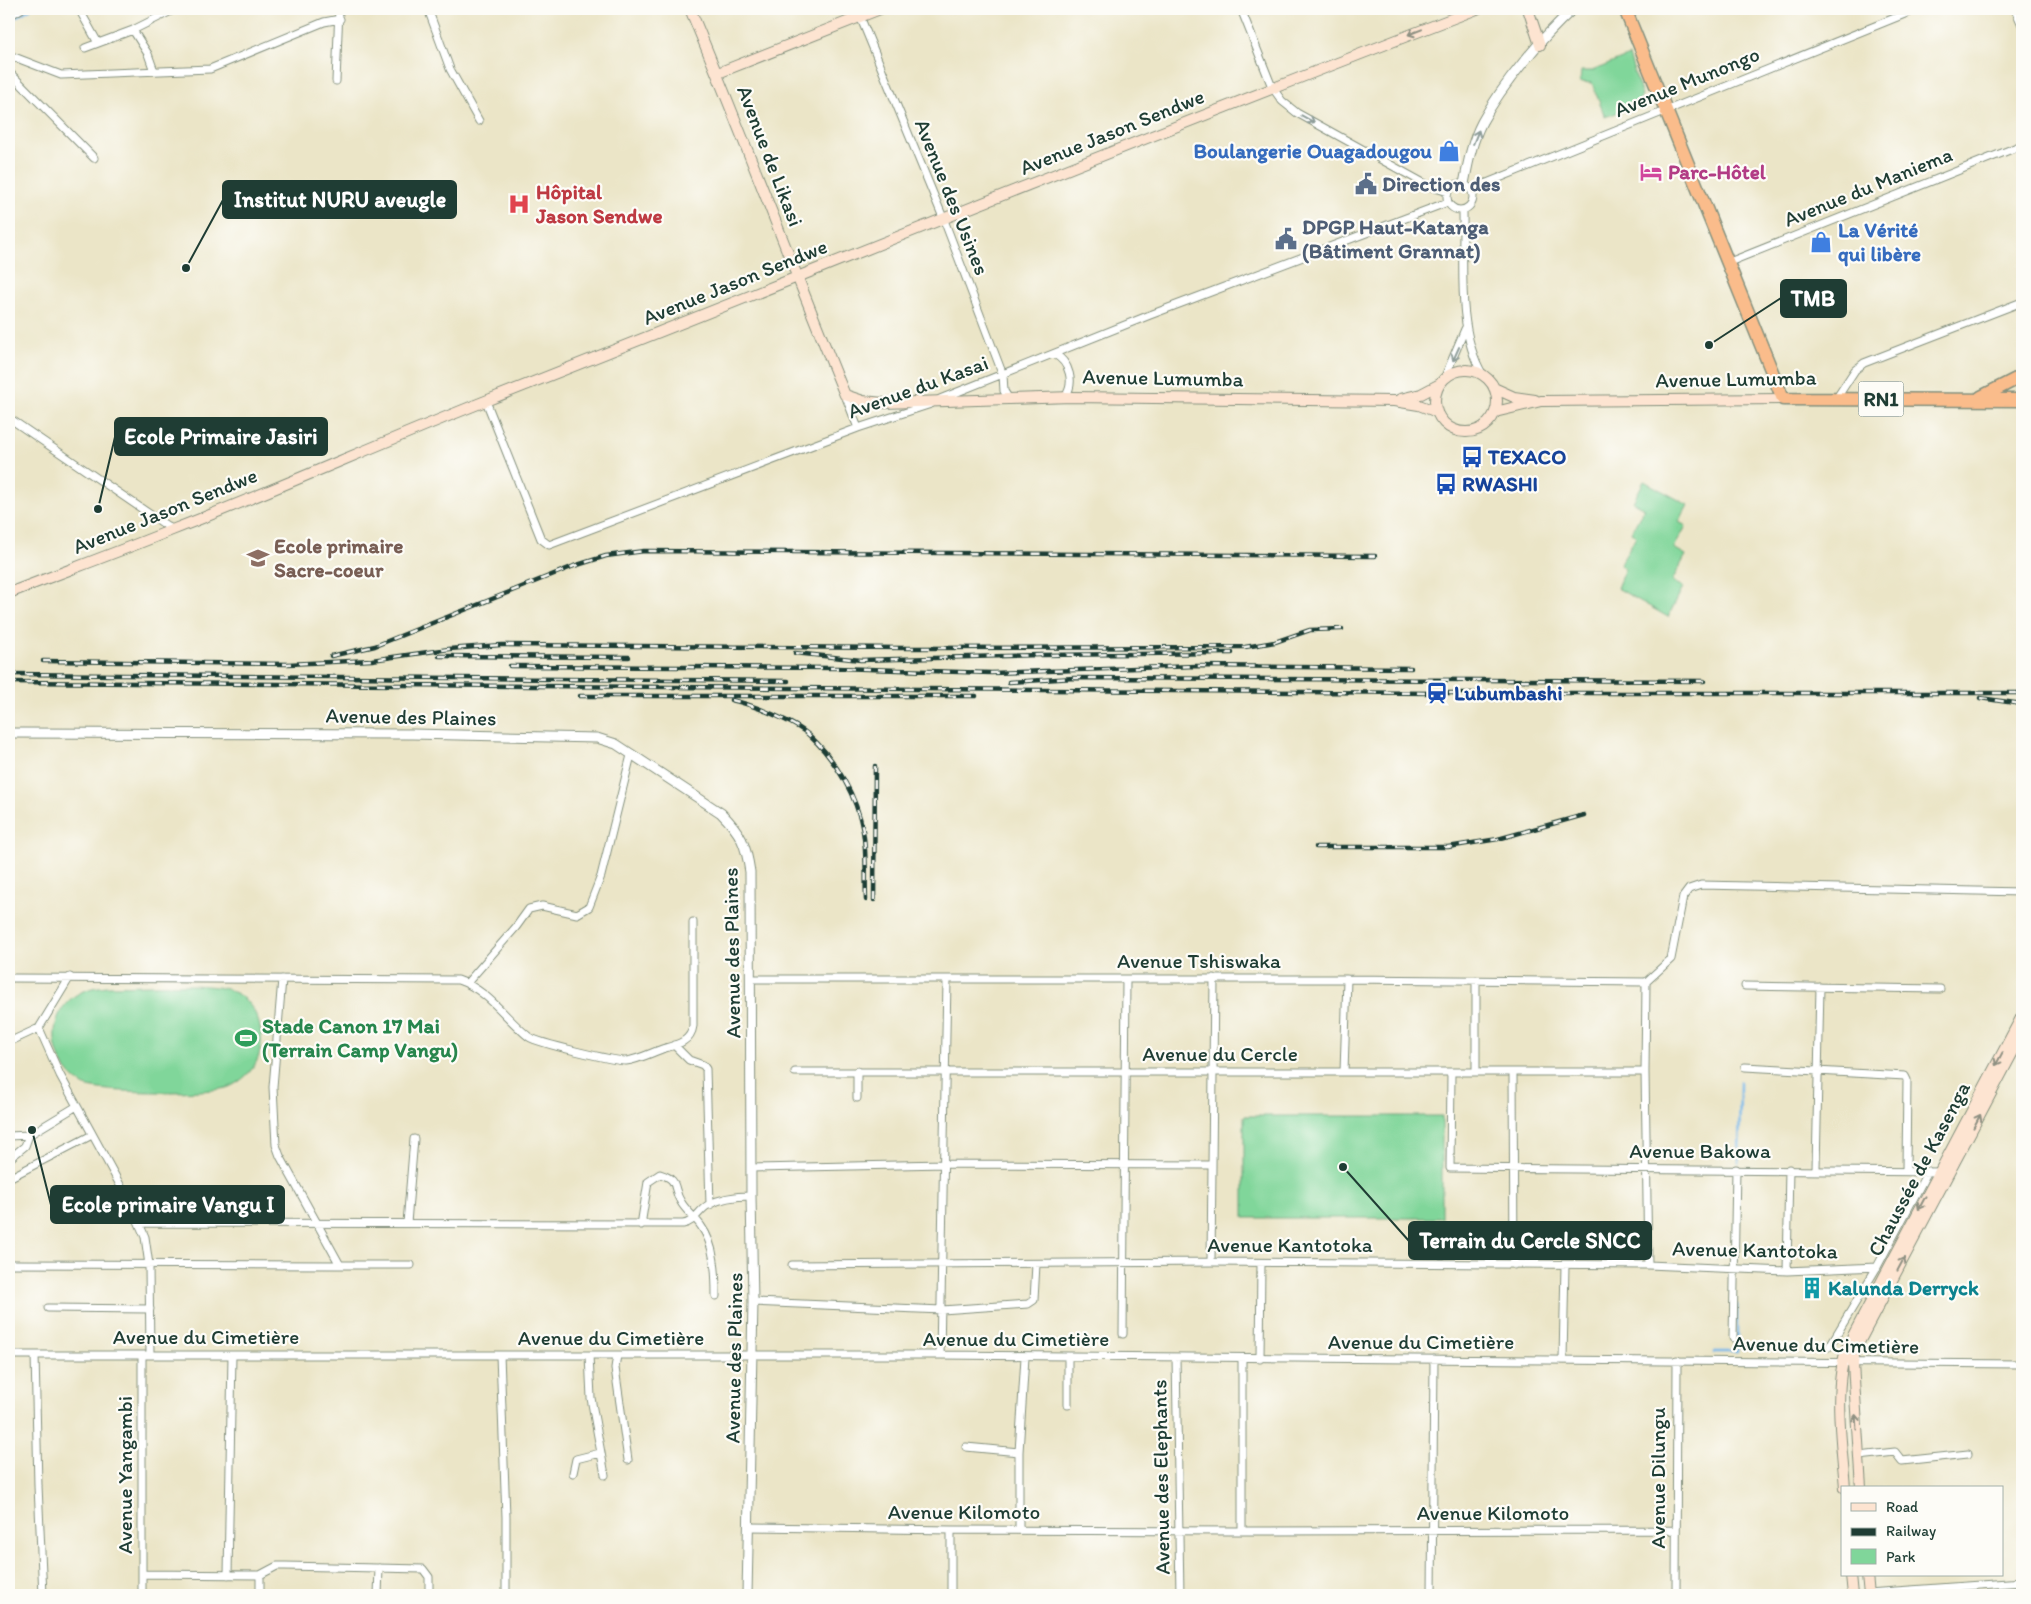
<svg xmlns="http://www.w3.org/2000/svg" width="2031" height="1604" font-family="Itim,sans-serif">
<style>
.green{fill:#80d69a;stroke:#508a67}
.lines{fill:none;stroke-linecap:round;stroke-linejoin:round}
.stream{stroke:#77b9ec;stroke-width:2.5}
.minor-casing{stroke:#85917e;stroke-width:9}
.tertiary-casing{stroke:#85917e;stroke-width:11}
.secondary-casing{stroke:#85917e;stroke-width:12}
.trunk-casing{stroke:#85917e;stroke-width:15}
.minor{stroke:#fff;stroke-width:7}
.tertiary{stroke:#fff;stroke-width:9}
.secondary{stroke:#fde4d1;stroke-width:10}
.trunk{stroke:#fabc8b;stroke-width:12}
.rail-casing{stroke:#1f3d34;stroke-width:4.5}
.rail{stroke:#fdfcf7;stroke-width:2.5;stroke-dasharray:8;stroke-linecap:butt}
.oneway{stroke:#8e9082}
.oneway2{stroke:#8f9e9a}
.labels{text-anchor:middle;stroke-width:4.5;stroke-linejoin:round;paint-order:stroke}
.shield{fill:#fdfcf7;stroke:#62766e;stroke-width:1}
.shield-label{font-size:20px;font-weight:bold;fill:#1f3d34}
.street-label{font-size:21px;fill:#1f3d34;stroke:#fdfcf7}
.shop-label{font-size:21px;font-weight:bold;fill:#366cbe;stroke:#fdfcf7;text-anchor:end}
.hotel-label{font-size:21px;font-weight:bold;fill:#b23c85;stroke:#fdfcf7;text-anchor:start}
.service-label{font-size:21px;font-weight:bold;fill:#4e5e75;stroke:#fdfcf7;text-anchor:start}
.health-label{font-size:21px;font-weight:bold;fill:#be3a42;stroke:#fdfcf7;text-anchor:start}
.transit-label{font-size:21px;font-weight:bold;fill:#164399;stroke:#fdfcf7;text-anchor:start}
.education-label{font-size:21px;font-weight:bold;fill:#785e54;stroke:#fdfcf7;text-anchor:start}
.leisure-label{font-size:21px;font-weight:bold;fill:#27864d;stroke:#fdfcf7;text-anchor:start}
.culture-label{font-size:21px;font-weight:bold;fill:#0d838f;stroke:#fdfcf7;text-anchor:start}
.leader{fill:none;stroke:#1f3d34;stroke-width:2}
.callout-dot{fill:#1f3d34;stroke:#fdfcf7;stroke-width:2}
.callout{fill:#1f3d34;stroke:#1f3d34;stroke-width:2}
.callout-label{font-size:22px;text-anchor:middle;font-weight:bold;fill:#fff}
</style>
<rect width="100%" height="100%" fill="#fdfcf7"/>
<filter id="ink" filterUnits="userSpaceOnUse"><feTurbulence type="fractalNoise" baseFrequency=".02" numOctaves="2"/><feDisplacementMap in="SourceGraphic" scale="10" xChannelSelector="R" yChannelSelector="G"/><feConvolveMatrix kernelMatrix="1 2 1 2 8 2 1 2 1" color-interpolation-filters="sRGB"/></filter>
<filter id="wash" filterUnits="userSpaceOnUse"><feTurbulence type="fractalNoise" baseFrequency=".0096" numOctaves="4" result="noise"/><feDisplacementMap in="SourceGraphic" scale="20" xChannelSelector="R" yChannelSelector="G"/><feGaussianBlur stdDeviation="1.12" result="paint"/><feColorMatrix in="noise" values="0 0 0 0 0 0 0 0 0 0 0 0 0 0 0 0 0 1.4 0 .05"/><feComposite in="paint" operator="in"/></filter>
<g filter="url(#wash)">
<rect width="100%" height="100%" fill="#ebe5c7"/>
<path class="green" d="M1629,56l13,40 -6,10 -31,11 -13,-34 -12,-1 1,-11h11z
M1644,481l44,24 -9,17 7,4 -12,22 12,7 -14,26 11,6 -15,30 -51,-29 8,-20 -5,-3 16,-29 -5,-3 13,-25 -11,-6z
M107,986c27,0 104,-5 125,5 25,12 35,41 26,67 -4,12 -17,24 -29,29 -16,7 -131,7 -146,-2 -38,-23 -39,-82 6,-96 5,-2 12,-2 18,-3z
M1244,1116h198v102h-198z"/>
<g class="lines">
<path class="stream" d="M9,21l21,-12
M1739,1163l1,-81
M1714,1352h23v-47"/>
</g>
</g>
<g filter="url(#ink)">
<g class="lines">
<g class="minor-casing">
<path id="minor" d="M79,9l19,34
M428,9l22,60 29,52
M857,9l87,211 59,155 1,16 5,8
M1241,9l31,78 10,14 15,12 132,73 19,6
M2015,9l7,16
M9,16l12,-7
M133,30l15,24 6,17
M85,48l48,-18 42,-21
M9,55l52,20 149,-6 114,-47 16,-3
M9,72l85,86
M336,81l3,-72
M1447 197a13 13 0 1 1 26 0a13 13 0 1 1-26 0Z
M1472,189l445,-180
M1463,211c1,50 -7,120 20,164
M1727,263l295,-118
M1054,354c16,8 21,29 11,43
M1444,379l21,-50
M845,395l13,33
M940,399l210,-84 298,-113
M1836,399l19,-29 9,-7 158,-61
M486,401l55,138 8,6 309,-117 73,-24
M9,418l164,112
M9,978l449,2c30,10 47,38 71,57 9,6 85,24 97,24 11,-1 25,-8 36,-12 14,-4 29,-7 31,-23v-104
M282,979l-9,108 3,58 4,11 60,109h71
M751,979h596l299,3
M1646,982l25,-23 12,-62 6,-8 12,-4 321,7
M1646,982l-1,90 3,193
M467,983l49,-56 13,-18 13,-3 35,8 12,-7 12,-31 30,-121
M1745,986l195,3
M39,1028l21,47 71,130 14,32 4,28 1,89
M9,1042l30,-14 31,-51
M674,1045l15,15 14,5 3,4 4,136
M1745,1067l160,9 2,4 -1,90
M795,1072h850
M1344,1072l3,-93
M1451,1072l-1,96 492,4
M1476,1072v-92
M1513,1072l1,193
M857,1098v-27
M9,1136l20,-1 48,-29
M9,1159l16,-13 4,-11
M751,1168l194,-4 267,1
M1816,1169l4,-182
M9,1178l83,-43
M140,1223l543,1c12,-2 15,-13 25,-19 13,-7 28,-9 43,-9
M407,1223l7,-84
M641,1225l7,-43 12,-8c20,6 12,14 21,28 5,9 14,15 20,24 14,19 15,47 15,70
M1211,1262l3,-284
M9,1264l331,1
M792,1265l419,-3 437,3 139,6 90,-4
M1787,1271l2,-102
M753,1302l189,8 86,-6 6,-4 2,-36
M48,1308l102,1
M1123,1334l3,-355
M1733,1338l3,-169
M1829,1347l48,-80 51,-96
M9,1355h931l1082,9
M35,1355l3,131 5,109
M142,1355v240
M500,1355l6,162v78
M589,1355l2,43 14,77
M617,1355l-2,13 13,92
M940,1355l7,-375
M1068,1357v48
M1176,1357l4,238
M1260,1359l1,-96
M1563,1359l2,-94
M966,1447l53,5
M1859,1456l36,-4 7,9 66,-7
M573,1473l3,-14 24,-6
M749,1527l202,3 291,1v-172
M951,1530v65
M1019,1530v-78l6,-95
M1242,1531l434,-1
M143,1574l117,1
M228,1575l4,-220
M260,1575l17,-9h8l138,3 6,8v18
M1868,1593l154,-11
M260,1595v-20
M378,1595l1,-27
M1432,1595l2,-236
M1676,1595l1,-235"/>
</g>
<g class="tertiary-casing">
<path id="tertiary" d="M1464,184c4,-21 8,-43 18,-62 20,-37 60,-85 91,-113
M9,733l403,1 185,4 19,6 105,69c20,20 25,31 29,59l1,324 2,106 -6,293"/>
</g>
<g class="secondary-casing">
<path id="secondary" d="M690,9c54,128 102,258 155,386l18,6 21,2 188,-6 322,4 25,4 18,7
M1528,9l12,36
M718,73l162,-64
M1435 401a31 31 0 1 1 62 0a31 31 0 1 1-62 0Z
M1494,388l20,9 21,3
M1400,399l21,-5 19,-10
M1495,412l46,-11 242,-2
M9,593c54,-21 109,-41 163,-63 106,-41 210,-88 316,-130 329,-130 658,-264 989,-391
M1845,1488c-3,-43 -13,-102 3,-143l174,-329
M1861,1488l-8,-124 2,-14 167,-315
M1851,1575l2,20
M1867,1575l2,20"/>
</g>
<g class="trunk-casing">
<path id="trunk" d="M1625,9l158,390 239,1
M1981,397l41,-21"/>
</g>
<use href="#minor" class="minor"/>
<use href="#tertiary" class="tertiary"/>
<use href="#secondary" class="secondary"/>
<use href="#trunk" class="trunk"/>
<g class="rail-casing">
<path id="rail" d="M795,653l66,7 180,-5 191,-2
M331,656l44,-10 199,-80 32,-10 38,-5 731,5
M439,656l190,1
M43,661l245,3 84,-4 77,-11 52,-4 407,3 337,-1 30,-5 35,-12 32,-1
M510,666l327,2 154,5 206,-7 214,2
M9,674l779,7
M9,682l1428,11h585
M1009,682l65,-4 630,3
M580,696h396
M1980,698l42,6
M731,700c21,4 64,22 79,36 26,24 47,61 53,95 4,22 2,47 3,69
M1316,847h132l50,-8 86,-24
M874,900l1,-134"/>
</g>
<use href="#rail" class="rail"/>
</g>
<defs><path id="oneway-shaft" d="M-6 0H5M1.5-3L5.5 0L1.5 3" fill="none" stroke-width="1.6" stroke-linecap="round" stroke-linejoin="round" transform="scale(1.25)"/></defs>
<g class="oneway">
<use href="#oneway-shaft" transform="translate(1415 32) rotate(159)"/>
<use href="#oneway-shaft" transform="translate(1999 1059) rotate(118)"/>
<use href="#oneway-shaft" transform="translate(1977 1121) rotate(-62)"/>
<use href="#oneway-shaft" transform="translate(1922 1203) rotate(118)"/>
<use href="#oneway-shaft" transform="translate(1901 1264) rotate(-62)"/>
<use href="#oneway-shaft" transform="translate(1856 1422) rotate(-93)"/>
</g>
<g class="oneway2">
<use href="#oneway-shaft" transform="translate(1308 119) rotate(29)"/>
<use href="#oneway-shaft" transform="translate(1476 137) rotate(-68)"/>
<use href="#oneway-shaft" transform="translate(1456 354) rotate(114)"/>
</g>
</g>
<defs>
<g id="shop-bare" transform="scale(1.725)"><path d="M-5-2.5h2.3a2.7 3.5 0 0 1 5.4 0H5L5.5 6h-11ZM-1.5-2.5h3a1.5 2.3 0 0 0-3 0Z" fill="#3f7fe0" stroke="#fdfcf7" stroke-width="2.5" paint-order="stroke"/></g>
<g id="hotel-bare" transform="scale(1.725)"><path d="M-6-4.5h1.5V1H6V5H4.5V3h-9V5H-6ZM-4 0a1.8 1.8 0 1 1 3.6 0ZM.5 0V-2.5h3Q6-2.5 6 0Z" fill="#d1479c" stroke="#fdfcf7" stroke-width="2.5" paint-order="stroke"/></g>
<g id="civic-bare" transform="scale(1.725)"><path d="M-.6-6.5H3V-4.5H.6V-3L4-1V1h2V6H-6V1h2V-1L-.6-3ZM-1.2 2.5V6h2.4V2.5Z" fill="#5c6f8a" stroke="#fdfcf7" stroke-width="2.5" paint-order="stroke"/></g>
<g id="hospital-bare" transform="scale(1.725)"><path d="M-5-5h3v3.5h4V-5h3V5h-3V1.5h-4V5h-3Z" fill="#e0444e" stroke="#fdfcf7" stroke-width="2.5" paint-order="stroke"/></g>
<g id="bus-bare" transform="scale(1.725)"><path d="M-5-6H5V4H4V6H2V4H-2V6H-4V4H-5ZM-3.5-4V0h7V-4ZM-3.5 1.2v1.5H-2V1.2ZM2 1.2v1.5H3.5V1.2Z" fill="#1a4fb4" stroke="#fdfcf7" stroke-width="2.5" paint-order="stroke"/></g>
<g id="school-bare" transform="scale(1.725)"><path d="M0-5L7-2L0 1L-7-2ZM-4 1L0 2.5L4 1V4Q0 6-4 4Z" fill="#8d6e63" stroke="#fdfcf7" stroke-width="2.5" paint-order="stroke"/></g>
<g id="station-bare" transform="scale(1.725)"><path d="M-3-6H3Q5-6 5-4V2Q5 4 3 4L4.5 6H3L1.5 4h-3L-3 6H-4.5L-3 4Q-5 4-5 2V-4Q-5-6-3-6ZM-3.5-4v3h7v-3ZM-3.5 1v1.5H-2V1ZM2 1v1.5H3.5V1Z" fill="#1a4fb4" stroke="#fdfcf7" stroke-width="2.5" paint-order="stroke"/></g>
<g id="stadium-bare" transform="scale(1.725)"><path d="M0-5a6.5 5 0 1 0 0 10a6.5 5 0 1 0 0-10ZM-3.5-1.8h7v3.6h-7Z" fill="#2e9e5b" stroke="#fdfcf7" stroke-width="2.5" paint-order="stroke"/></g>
<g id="building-bare" transform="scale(1.725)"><path d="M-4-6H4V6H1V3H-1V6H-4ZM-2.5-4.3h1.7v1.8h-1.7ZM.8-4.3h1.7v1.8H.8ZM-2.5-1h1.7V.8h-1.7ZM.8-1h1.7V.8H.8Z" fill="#0f9aa8" stroke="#fdfcf7" stroke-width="2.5" paint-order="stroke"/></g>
</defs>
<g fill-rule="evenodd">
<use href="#shop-bare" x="1449" y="151"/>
<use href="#hotel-bare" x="1651" y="172"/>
<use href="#civic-bare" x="1366" y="184"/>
<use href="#hospital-bare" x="519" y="204"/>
<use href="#civic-bare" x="1286" y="239"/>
<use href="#shop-bare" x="1821" y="242"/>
<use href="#bus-bare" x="1472" y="457"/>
<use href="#bus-bare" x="1446" y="484"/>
<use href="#school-bare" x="258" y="558"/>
<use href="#station-bare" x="1437" y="693"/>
<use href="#stadium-bare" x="246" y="1038"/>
<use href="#building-bare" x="1812" y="1288"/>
</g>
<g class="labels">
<rect class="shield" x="1858.5" y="381.5" width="45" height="35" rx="4"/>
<g class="shield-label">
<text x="1881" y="406">RN1</text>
</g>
<g class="street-label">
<text transform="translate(1687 82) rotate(-22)" y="7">Avenue Munongo</text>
<text transform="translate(1112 132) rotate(-22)" y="7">Avenue Jason Sendwe</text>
<text transform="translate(770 156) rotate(69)" y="7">Avenue de Likasi</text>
<text transform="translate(1868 187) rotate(-22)" y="7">Avenue du Maniema</text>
<text transform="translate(952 197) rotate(68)" y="7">Avenue des Usines</text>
<text transform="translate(735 282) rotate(-22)" y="7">Avenue Jason Sendwe</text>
<text transform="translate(1163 378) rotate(1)" y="7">Avenue Lumumba</text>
<text transform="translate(1736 379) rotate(-1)" y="7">Avenue Lumumba</text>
<text transform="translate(918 387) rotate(-20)" y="7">Avenue du Kasai</text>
<text transform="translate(165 511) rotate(-22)" y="7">Avenue Jason Sendwe</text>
<text transform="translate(411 717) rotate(1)" y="7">Avenue des Plaines</text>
<text transform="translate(732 953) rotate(-91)" y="7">Avenue des Plaines</text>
<text x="1199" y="968">Avenue Tshiswaka</text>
<text x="1220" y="1061">Avenue du Cercle</text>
<text x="1700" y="1158">Avenue Bakowa</text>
<text transform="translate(1919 1169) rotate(-62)" y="7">Chaussée de Kasenga</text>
<text x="1290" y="1252">Avenue Kantotoka</text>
<text transform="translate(1755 1250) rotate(1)" y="7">Avenue Kantotoka</text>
<text x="206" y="1344">Avenue du Cimetière</text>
<text x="611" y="1345">Avenue du Cimetière</text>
<text x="1016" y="1346">Avenue du Cimetière</text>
<text x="1421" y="1349">Avenue du Cimetière</text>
<text transform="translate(1826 1345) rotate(1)" y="7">Avenue du Cimetière</text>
<text transform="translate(734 1358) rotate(-89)" y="7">Avenue des Plaines</text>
<text transform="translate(125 1475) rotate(-90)" y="7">Avenue Yangambi</text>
<text transform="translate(1161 1477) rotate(-91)" y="7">Avenue des Elephants</text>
<text transform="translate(1658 1478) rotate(-90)" y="7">Avenue Dilungu</text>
<text x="964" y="1519">Avenue Kilomoto</text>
<text x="1493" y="1520">Avenue Kilomoto</text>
</g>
<g class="shop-label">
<text x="1432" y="158">Boulangerie Ouagadougou</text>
<text x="1838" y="237" text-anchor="start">La Vérité<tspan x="1838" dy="24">qui libère</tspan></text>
</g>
<g class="hotel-label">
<text x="1668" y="179">Parc-Hôtel</text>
</g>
<g class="service-label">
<text x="1382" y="191">Direction des</text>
<text x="1302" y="234">DPGP Haut-Katanga<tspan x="1302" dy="24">(Bâtiment Grannat)</tspan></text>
</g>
<g class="health-label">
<text x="536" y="199">Hôpital<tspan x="536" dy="24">Jason Sendwe</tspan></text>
</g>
<g class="transit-label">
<text x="1488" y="464">TEXACO</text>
<text x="1462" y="491">RWASHI</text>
<text x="1454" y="700">Lubumbashi</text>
</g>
<g class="education-label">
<text x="274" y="553">Ecole primaire<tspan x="274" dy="24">Sacre-coeur</tspan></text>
</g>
<g class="leisure-label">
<text x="262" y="1033">Stade Canon 17 Mai<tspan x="262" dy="24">(Terrain Camp Vangu)</tspan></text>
</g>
<g class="culture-label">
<text x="1828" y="1295">Kalunda Derryck</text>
</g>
</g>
<path class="leader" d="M186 268L223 200M1709 345L1781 298M98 509L115 437M32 1130L51 1205M1343 1167L1409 1241"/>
<g class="callout-dot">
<circle cx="186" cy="268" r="5"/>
<circle cx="1709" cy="345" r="5"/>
<circle cx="98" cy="509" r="5"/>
<circle cx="32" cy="1130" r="5"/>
<circle cx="1343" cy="1167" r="5"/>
</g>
<g class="callout">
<rect x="223" y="181" width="233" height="37" rx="5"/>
<rect x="1781" y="280" width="65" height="37" rx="5"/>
<rect x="115" y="418" width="212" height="37" rx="5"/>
<rect x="51" y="1186" width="233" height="37" rx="5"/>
<rect x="1409" y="1222" width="242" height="37" rx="5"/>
</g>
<g class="callout-label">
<text x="340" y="207">Institut NURU aveugle</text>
<text x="1813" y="306">TMB</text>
<text x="221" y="444">Ecole Primaire Jasiri</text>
<text x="168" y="1212">Ecole primaire Vangu I</text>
<text x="1530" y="1248">Terrain du Cercle SNCC</text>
</g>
<rect width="2031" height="1604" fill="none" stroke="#fdfcf7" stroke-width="30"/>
<rect x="1841" y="1486" width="162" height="90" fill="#fdfcf7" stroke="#a4b0a9"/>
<rect x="1851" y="1503" width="25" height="8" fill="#fde4d1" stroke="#a4b0a9"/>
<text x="1886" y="1512" font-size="15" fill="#1f3d34">Road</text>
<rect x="1851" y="1528" width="25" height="8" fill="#1f3d34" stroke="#a4b0a9"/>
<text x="1886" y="1536" font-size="15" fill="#1f3d34">Railway</text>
<rect x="1851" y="1549" width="25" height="15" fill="#80d69a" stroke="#a4b0a9"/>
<text x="1886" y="1562" font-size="15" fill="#1f3d34">Park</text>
</svg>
